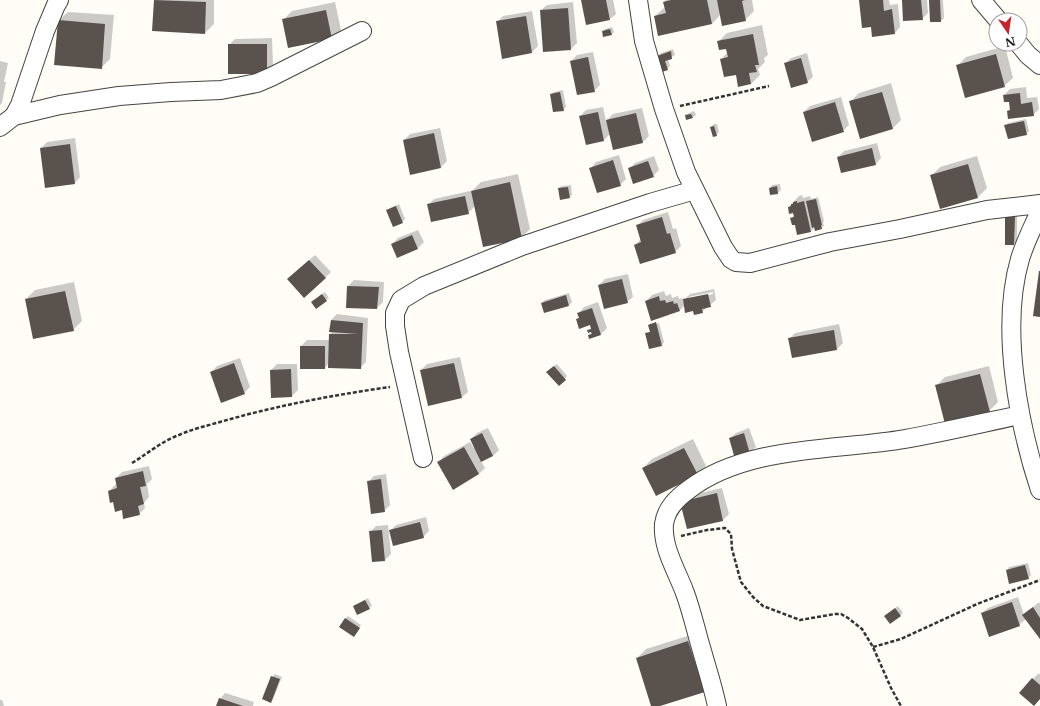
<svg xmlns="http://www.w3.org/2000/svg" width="1040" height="706" font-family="'Libre Baskerville',serif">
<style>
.shadow{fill:#0003;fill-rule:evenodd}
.building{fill:#5a524d}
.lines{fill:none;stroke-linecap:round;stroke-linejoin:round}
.minor-casing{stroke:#444;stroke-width:20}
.path{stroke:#333;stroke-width:2.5;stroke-dasharray:4 2;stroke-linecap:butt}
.minor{stroke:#fff;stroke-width:18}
</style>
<rect width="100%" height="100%" fill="#fffdf5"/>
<path class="shadow" d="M155,0h59v24l-9,9z
M582,0h31l3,14 -6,5z
M666,0h86l2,11 -9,9 -24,-6 -9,10 -57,-8 10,-9 -1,-5z
M860,0h29l1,5 8,-1 2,23 -5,6 -24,-7z
M903,0h24l1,13 -6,6z
M930,0h13l1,18 -3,3z
M335,2l6,28 -9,8 -49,-18 9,-9z
M573,2l4,41 -6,6 -30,-39 6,-5z
M532,11l6,35 -6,6 -29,5 -6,-35 6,-6z
M68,12l46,3 -4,44 -9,9 -42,-48z
M762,25l6,30 -4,3 1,4 -7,7 2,6 -9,9 -15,-10 -15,-15 7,-7 -1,-5 -9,-5 9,-9z
M612,27l2,5 -3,3 -8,-3 2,-3z
M272,38l1,29 -6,6 -38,-28 6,-6z
M1005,46l8,32 -9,8 -47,-20 9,-9z
M673,49l2,6 -7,4 2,7 -3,3 -9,-13 3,-3z
M593,52l7,33 -6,6 -23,-30 6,-6z
M807,53l6,24 -6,5 -21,-19 5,-5z
M0,61l8,2 -4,19h2l-4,21 -2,2z
M891,83l10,37 -9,9 -42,-27 9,-9z
M1026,87l1,11 10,-1 2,12 -6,6 -25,-4 3,-3 -1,-7 -6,-6 6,-6z
M563,90l3,17 -3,3 -12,-16 3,-2z
M841,97l8,28 -6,6 -39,-19 6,-6z
M603,107l3,14 7,-7 29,-6 7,28 -6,6 -29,6 -4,-14 -7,7 -23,-25 6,-6z
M694,111l2,4 -3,2 -6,2 -1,-4 3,-2z
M1026,119l3,12 -3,3 -21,-8 3,-3z
M714,124h3l2,8 -3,3 -5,-8z
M440,128l7,33 -6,6 -37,-27 6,-6z
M75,138l5,39 -5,6 -34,-35 6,-6z
M877,143l4,15 -5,6 -38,-7 6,-6z
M619,155l7,24 -6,6 -29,-17 5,-6z
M654,156l5,14 -6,6 -24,-7 6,-6z
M977,156l10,32 -9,9 -47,-21 9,-9z
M518,174l12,55 -9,9 -46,-32 -7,7 -40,-8 6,-6 36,-8 1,1 10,-10z
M780,184l1,6 -3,3 -7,1 -1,-6 2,-3z
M571,185l1,10 -3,2 -10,-9 3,-2z
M802,195l1,3 7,-2 1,3 7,-2 6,24 -1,2 1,3 -3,2 -6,-1 -4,4 -13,3 -3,-11 -4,-5 4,-3 -6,-8 10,-11z
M399,204l6,15 -3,3 -15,-11 3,-3z
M668,212l5,17 3,-1 5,18 -6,6 -40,-7 6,-6 -4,-13 6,-6z
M1017,213v28l-3,3 -8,-28z
M418,230l6,12 -6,6 -20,9 -6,-13 6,-6z
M315,255l16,17 -6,6 -31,-4z
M628,274l5,23 -6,5 -28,-17 6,-6z
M354,280l30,2 -1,20 -6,6 -30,-1 1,-21z
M74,282l8,39 -9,9 -47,-31 9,-9z
M714,289l2,11 -14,12 -8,-2 -9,-5 -5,5 -34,-9 6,-6 12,-4 2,5 5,-2 1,4 6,-2 1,3 4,-1 1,2 6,-6zM713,292v2l-24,5v-2z
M325,292l4,6 -3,2 -14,2z
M569,293l3,9 -3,3 -24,7 -3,-9 3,-3z
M598,302l9,26 -6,6 -11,4 -1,-3 3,-3 -3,-1 3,-4 -2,-4 -13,-3 3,-3 -1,-4 5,-6z
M337,314l31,4 -2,44 -6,6 -31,-5 -4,5 -24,-22 6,-6h23v-6l3,-3 -2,-11z
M651,323v2l8,-2 5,19 -2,3 -16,-11 5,-3 -2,-6z
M839,324l4,19 -6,6 -44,8 -4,-18 6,-6z
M460,357l8,35 -6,5 -33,7 -8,-34 6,-6z
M240,358l10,29 -6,6 -33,-21 6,-6z
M277,364h20l1,26 -6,6 -21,-26z
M557,364l10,12 -2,3 -15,-10z
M989,366l9,36 -9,9 -53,-25 9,-9z
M488,428l11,22 -6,6 -12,5 4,7 -6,6 -26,14 -14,-26 5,-6 26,-14 4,6h1l-4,-9 6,-6z
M749,428l7,19 -6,6 -20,-15 6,-5z
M693,439l13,27 -9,9 -54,-7 9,-9z
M149,466l3,13 -5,5 2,13 -5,6 1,5 -6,6 -16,-5 -9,-8 -5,-10 6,-6 3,-1 -2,-6 6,-6z
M386,474l4,31 -6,6 -15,-30 5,-5z
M722,488l7,26 -6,6 -36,8v-32z
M426,517l3,14 -6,6 -33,-6 6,-6z
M388,525l3,29 -6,6 -15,-28 6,-6z
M1028,563l3,12 -3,3 -21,-8 2,-3z
M1018,597l6,18 15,-13 1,2v33l-14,-18 -7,6 -37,-12 6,-5z
M368,598l4,8 -3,2 -15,-2z
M898,606l5,7 -3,2 -12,-1z
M348,616l13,9 -5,8 -11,-14z
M697,633l16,49 -56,24h-5l-15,-48 9,-9z
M1039,673l1,2v23l-7,-19z
M275,674l7,3 -9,22 -2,2 1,-24z
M225,693l29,9 -1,4h-36l3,-7z
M0,700h2l2,6h-4z"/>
<path class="building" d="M154,0l52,2 -1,32 -53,-3z
M581,0h25l4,20 -24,5z
M671,0h36l5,24 -54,12 -4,-20 12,-3 -3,-11z
M717,0h28l-3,1 4,20 -24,5z
M859,0h24l1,11 8,-2 3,25 -23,3 -1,-10 -9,1z
M902,0h19l2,20 -20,1z
M929,0h11l1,22h-11z
M568,8l3,42 -28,2 -3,-42z
M326,10l6,29 -44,9 -6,-29z
M526,16l6,37 -30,6 -6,-38z
M58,20l47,4 -3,45 -48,-4z
M610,29l2,6 -9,2 -1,-6z
M753,34l6,31h-4l2,7 -8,1 2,11 -13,3 -2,-12 -12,2 -4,-18 8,-2 -2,-8 -7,1 -2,-9z
M228,44h39v30h-39z
M671,51l1,8 -7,2 3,9 -6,2 -5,-16z
M996,54l9,33 -40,11 -9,-33z
M588,57l7,35 -18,3 -7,-34z
M801,58l7,25 -17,5 -7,-25z
M560,92l4,19 -11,1 -3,-18z
M882,92l11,37 -33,10 -11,-38z
M1020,93l1,11 11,-2 2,14 -26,3 -1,-8 3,-1 -1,-8h-5l-1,-7z
M835,102l9,30 -32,10 -9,-30z
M598,112l6,29 -18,4 -7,-29z
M636,113l7,30 -30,7 -7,-30z
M691,114l2,4 -7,2 -1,-5z
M1024,121l3,14 -19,4 -4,-14z
M714,126l3,10 -4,1 -3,-10z
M434,133l7,35 -31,7 -7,-35z
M70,144l5,40 -30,4 -5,-40z
M872,148l4,17 -35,8 -4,-16z
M613,160l8,26 -24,7 -8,-25z
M648,161l6,16 -21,7 -5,-16z
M968,164l10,34 -38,11 -10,-34z
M510,182l12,57 -39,8 -12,-56z
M777,186l1,8 -8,1 -1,-7z
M568,187l2,11 -10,2 -2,-12z
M465,196l4,18 -38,8 -4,-18z
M816,199l6,26h-1l1,4 -7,2 -1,-4 -2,1 -6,-27z
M797,201v2l7,-2 7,31 -14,3 -2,-10h-3l-2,-7 4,-1 -1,-4 -4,1 -1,-7 3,-1v-2h2v-2z
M396,206l7,17 -10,4 -7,-17z
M1005,216h10l-1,29h-9z
M662,217l5,17 3,-1 6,20 -36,11 -6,-19 7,-3 -5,-17z
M412,235l6,14 -21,9 -6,-14z
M309,260l17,18 -22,20 -17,-19z
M1039,271h1v46l-7,-1z
M622,279l6,24 -24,6 -6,-24z
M347,286l32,1 -2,22 -31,-1z
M65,291l9,40 -41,8 -8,-40z
M322,294l5,7 -11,8 -5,-7z
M708,294l3,13 -9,2 1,4 -9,2 -1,-4 -8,2 -2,-14z
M566,295l3,11 -25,7 -3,-10z
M659,296l1,5 5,-1 1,3 7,-2 1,3 3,-1 3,8 -29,10 -6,-20z
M592,308l9,27 -12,4 -1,-4 4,-1 -1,-2 -3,1 -1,-3 4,-1 -1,-4 -11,4 -3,-10 3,-1 -2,-5z
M331,320l32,3 -2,46 -33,-1 1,-34h29l-29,-2z
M656,322l6,24 -13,3 -4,-16 5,-1 -2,-7z
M834,330l3,20 -45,8 -4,-20z
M300,346h25v23h-25z
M234,363l11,31 -24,9 -11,-31z
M454,363l8,35 -34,8 -8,-36z
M554,366l12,14 -7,6 -13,-14z
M291,369l1,28 -21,1 -1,-28z
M980,374l10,38 -45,12 -10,-39z
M482,433l11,23 -12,6 -11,-23z
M744,433l6,21 -15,5 -6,-21z
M464,447l15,27 -26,16 -16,-28z
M684,448l14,27 -42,21 -14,-28z
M143,471l3,15 -6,1 4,17 -6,2 2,9 -17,4 -1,-9 -7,2 -2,-10 -3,1 -2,-12 9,-3 -2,-10z
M381,479l4,33 -14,2 -4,-33z
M717,493l6,28 -36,8 -7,-27z
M420,522l4,16 -31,8 -4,-16z
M382,530l3,31 -13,1 -3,-31z
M1025,565l4,14 -20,5 -3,-14z
M365,600l5,9 -13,6 -4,-9z
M1012,602l8,24 -31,11 -8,-24z
M1033,607l7,11v21l-18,-24z
M895,608l6,8 -11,8 -6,-8z
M345,618l15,10 -6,9 -15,-10z
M688,641l17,51 -45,14h-9l-15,-48z
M271,676l9,3 -9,24 -9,-4z
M1032,678l8,7v14l-6,7 -15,-13z
M219,698l24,8h-27z"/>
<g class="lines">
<g class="minor-casing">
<path id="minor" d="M638,0l6,41 20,68 22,63 37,75 8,12 5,3 14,1 80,-21 70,-13 87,-19 53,-6
M981,0l17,20
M1019,44l9,11 12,10
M14,116l46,-11 59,-9 52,-4 50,-2 36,-7 14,-6 91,-46
M0,127l14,-11 6,-11 25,-74 11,-26 3,-5
M1040,211c-7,16 -15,31 -20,48 -20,68 -2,164 20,231
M423,458l-24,-106 -4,-26v-13l6,-13 23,-14 98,-40 128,-43 45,-13
M717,706c-4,-19 -10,-37 -15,-55 -6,-20 -10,-39 -17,-58 -8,-22 -23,-45 -21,-69 2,-15 12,-25 24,-34 58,-45 147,-39 217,-51 39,-7 77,-16 115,-24"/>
</g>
<path class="path" d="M680,106l89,-20
M132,463c15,-9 30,-22 47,-28 13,-6 27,-9 41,-13 55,-16 113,-27 170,-35
M681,536l26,-6 18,-2 6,6 1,15 7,26 2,7 12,15 10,9 37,14 35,-6h6l7,4 14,11 11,18 18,41 10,18
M873,647l28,-8 76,-35 63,-24"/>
<use href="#minor" class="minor"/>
</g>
<g transform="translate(1008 32) rotate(167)"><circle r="19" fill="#ffffff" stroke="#a0a0a0"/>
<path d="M0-3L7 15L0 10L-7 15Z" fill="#c4262e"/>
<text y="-6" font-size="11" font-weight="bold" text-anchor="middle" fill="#111111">N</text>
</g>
</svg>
